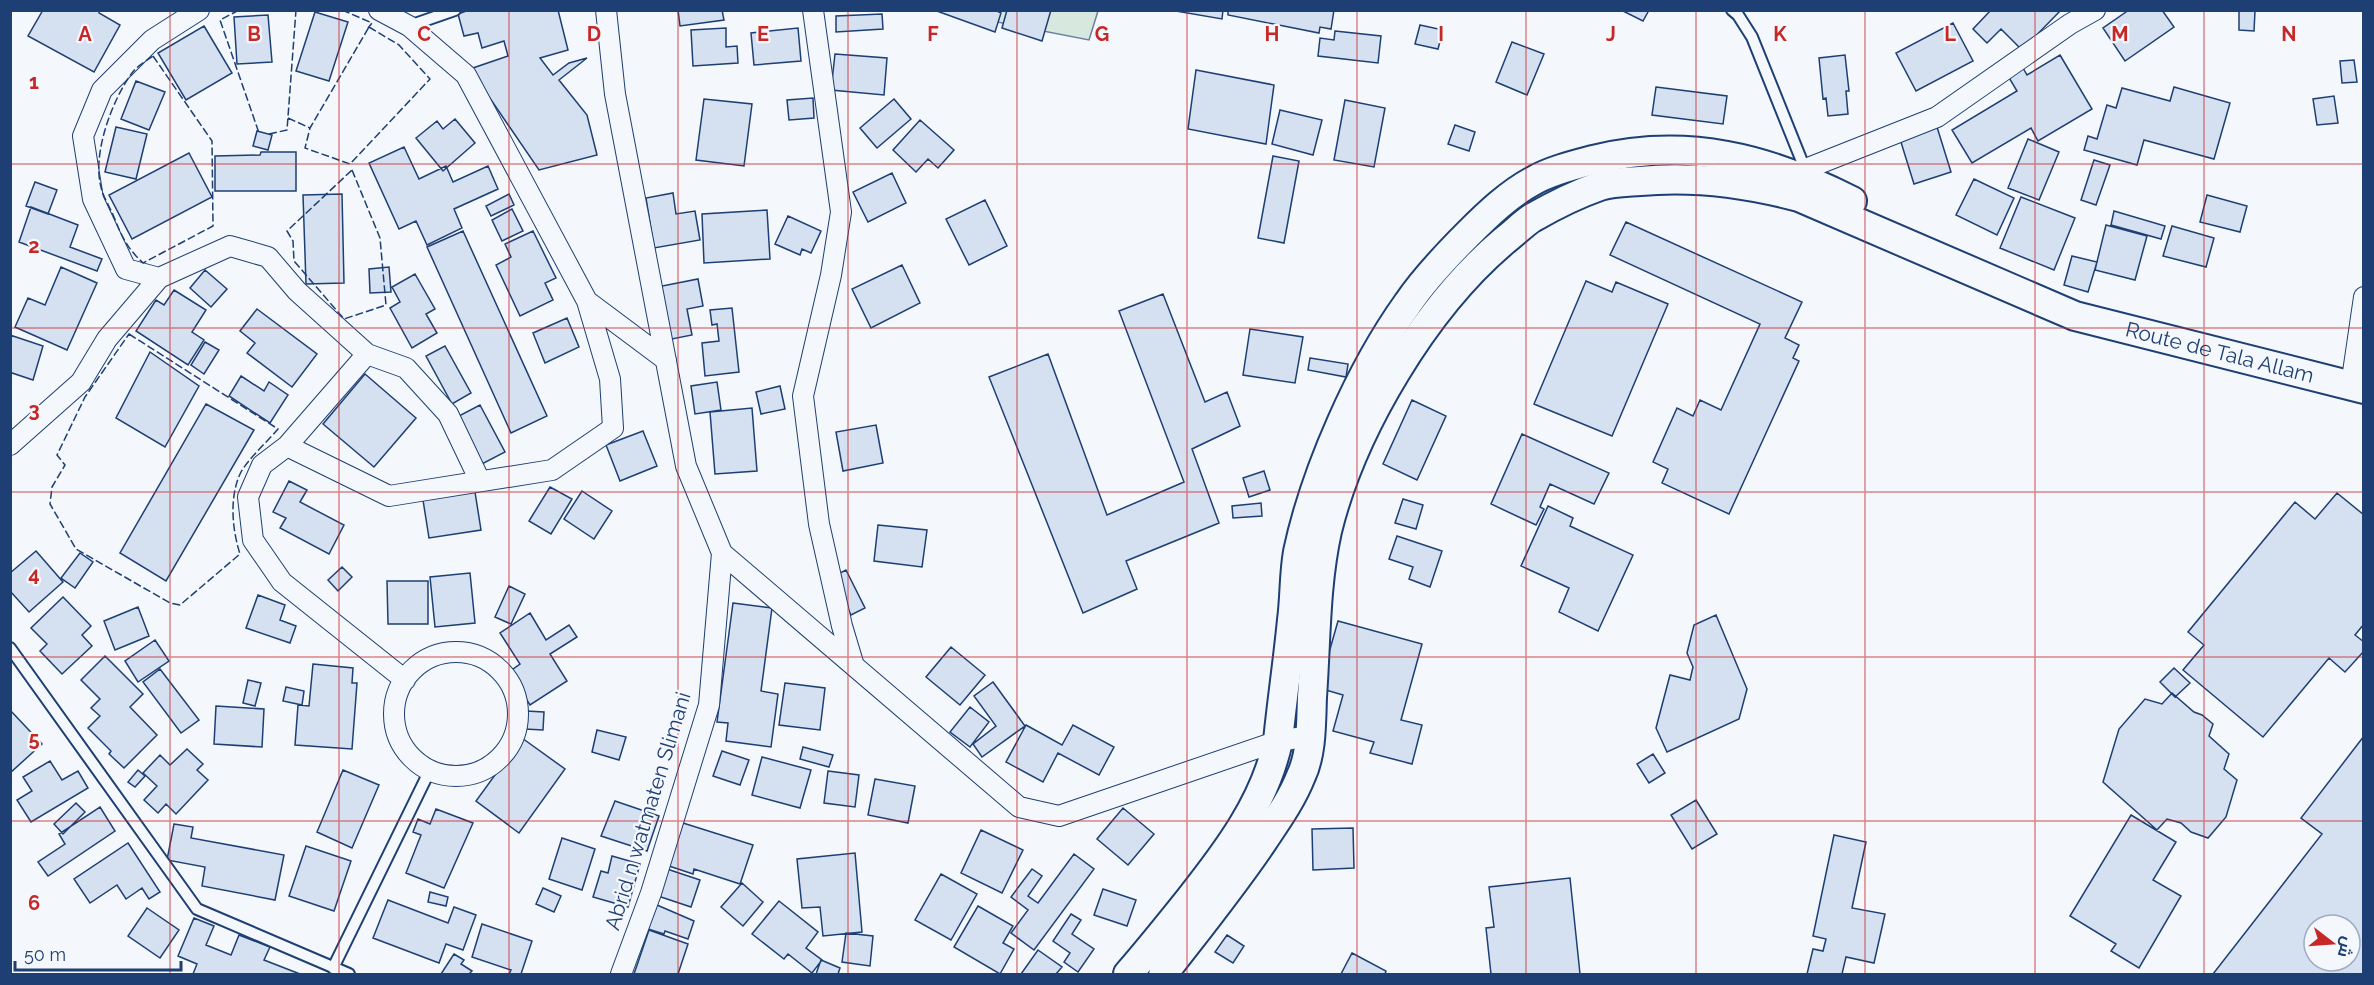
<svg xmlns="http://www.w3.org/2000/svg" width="2374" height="985" font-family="Raleway,Cairo,sans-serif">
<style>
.green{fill:#d7e8df;stroke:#687fa3;stroke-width:1.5}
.building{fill:#d5e0f0;stroke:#1d3f73;stroke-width:1.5;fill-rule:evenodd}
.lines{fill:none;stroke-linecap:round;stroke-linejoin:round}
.service-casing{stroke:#1d3f73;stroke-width:14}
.minor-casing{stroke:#1d3f73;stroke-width:22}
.secondary-casing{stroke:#1d3f73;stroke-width:32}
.service{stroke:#f4f7fb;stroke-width:10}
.minor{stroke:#f4f7fb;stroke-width:20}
.secondary{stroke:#f4f7fb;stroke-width:28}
.fence{stroke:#1d3f73;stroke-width:1.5;stroke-dasharray:8 3;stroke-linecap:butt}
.grid{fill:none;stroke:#c62828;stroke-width:1.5;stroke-opacity:0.55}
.labels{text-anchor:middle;stroke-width:4.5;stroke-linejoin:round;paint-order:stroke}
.street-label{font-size:21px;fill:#1d3f73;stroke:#f4f7fb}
.grid-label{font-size:20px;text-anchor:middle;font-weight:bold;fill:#c62828;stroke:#f4f7fb;stroke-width:4.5;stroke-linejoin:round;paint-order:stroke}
</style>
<rect width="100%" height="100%" fill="#f4f7fb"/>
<path class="green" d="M941,11h157l-9,29z"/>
<path class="building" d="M43,10h57l-1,3 21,12 -26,47 -66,-36z
M469,10h89l10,40 -28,8 13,17 16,-12 18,-5 -28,22 28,35 10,40 -58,15 -69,-101 38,-13 -4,-15 -22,7 -4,-15 -14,3 -6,-22z
M678,10h44l2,10 -44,6z
M934,10h61l6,3 -6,19z
M1007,10h44l-9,31 -40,-13z
M1170,10h53l-1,9z
M1228,10h106l-3,19 -11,-2 -1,6 -91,-18z
M1621,10h28l-6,11z
M1991,10h70l-39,40 -21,-21 -14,14 -14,-14z
M2129,10h33l12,17 -49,34 -22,-33z
M2239,11h16l-1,20 -15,-1z
M315,12l33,10 -19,59 -33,-10z
M882,14l1,15 -47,3v-16z
M268,15l4,47 -35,2 -3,-47z
M1953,23l20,38 -57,30 -20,-38z
M1420,25l23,5 -5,19 -23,-5z
M204,26l28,47 -46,27 -28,-47z
M726,28v19l11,-1 1,17 -45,3 -2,-36z
M798,28l3,33 -47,4 -3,-32z
M1335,31l46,5 -3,27 -60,-7 2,-18 14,2z
M1512,42l32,12 -17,41 -31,-13z
M835,54l52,4 -3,37 -53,-5z
M1845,55l4,36h-3l2,23 -20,2 -2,-18 -3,1 -4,-41z
M2060,55l32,54 -54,32 -7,-13 -59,35 -20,-33 65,-39 -9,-15 15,-8 4,7z
M2354,60l3,22 -15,1 -2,-22z
M1196,70l78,15 -8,59 -78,-15z
M136,81l29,11 -16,38 -28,-11z
M1656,87l71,9 -4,28 -71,-9z
M2174,87l56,16 -16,56 -70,-19 -7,25 -53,-15 4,-14 9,3 10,-34 9,3 6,-20 48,13z
M2334,96l4,27 -21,2 -4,-26z
M813,98l1,20 -25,2 -2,-20z
M704,99l48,5 -8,62 -48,-6z
M894,99l17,20 -34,29 -17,-20z
M1345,100l40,8 -11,59 -40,-7z
M1280,110l42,10 -9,35 -41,-11z
M455,119l20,24 -32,28 -27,-33 21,-17 6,8z
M920,120l34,30 -16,18 -10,-9 -12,13 -23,-22z
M1455,125l20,7 -6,19 -21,-7z
M116,127l31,7 -11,45 -31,-7z
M1937,127l14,45 -37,12 -14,-45z
M257,131l15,4 -4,15 -15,-4z
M2028,139l31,13 -20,48 -31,-12z
M404,147l15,32 27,-13 7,16 35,-16 10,23 -44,20 8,19 -35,17 -11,-24 -17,8 -30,-66z
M261,152h35v39h-81v-35l45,-1z
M189,153l23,44 -80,42 -23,-44z
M1273,156l26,5 -15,82 -26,-5z
M2094,160l16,5 -14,40 -15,-5z
M892,173l14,30 -38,19 -15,-30z
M1974,179l40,19 -17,37 -41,-20z
M35,182l22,8 -9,24 -22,-8z
M673,193l3,21 19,-3 5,29 -46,8 -8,-50z
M342,194l2,89 -38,1 -3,-89z
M509,194l5,11 -23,11 -5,-10z
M2207,195l40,11 -7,26 -40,-10z
M2021,197l54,21 -21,52 -54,-22z
M985,200l22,46 -38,19 -23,-46z
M31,207l47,18 -8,22 32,12 -5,12 -78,-29z
M512,209l11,22 -21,10 -10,-21z
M767,210l3,49 -66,4 -2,-49z
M2114,211l51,15 -4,13 -50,-14z
M788,216l33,15 -10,22 -9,-4 -2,6 -25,-11z
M1626,222l176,80 -17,36 14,7 -6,13 6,3 -70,153 -67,-31 6,-14 -15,-7 24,-54 16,8 7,-16 21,10 39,-86 -150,-69z
M2106,225l41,11 -12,44 -40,-10z
M2172,226l42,12 -8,29 -43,-11z
M463,231l84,185 -36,17 -84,-186z
M533,231l23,47 -11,5 8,17 -33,16 -24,-51 15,-8 -6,-13z
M2072,256l25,6 -9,30 -24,-7z
M902,265l18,38 -49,25 -19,-39z
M61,267l36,16 -30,67 -52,-23 13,-29 17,7z
M389,267l2,25 -21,1 -1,-24z
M205,270l22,19 -16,18 -21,-19z
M415,274l20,35 -9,5 11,19 -25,15 -22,-40 10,-6 -8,-15z
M698,279l5,27 -16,3 5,26 -25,5 -15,-52z
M1586,281l26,11 4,-10 52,22 -56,132 -78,-32z
M174,290l32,20 -14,22 12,8 -16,25 -52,-34 20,-31 8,5z
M1163,294l42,108 22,-10 13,34 -48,23 27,74 -93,38 11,28 -54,24 -94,-236 59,-23 59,161 77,-33 -65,-171z
M732,308l7,64 -34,4 -3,-33 17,-2 -2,-17 -5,1 -2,-15z
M257,309l60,45 -25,33 -45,-34 8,-10 -15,-12z
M567,318l12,29 -34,16 -12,-30z
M1250,329l53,8 -8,46 -52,-8z
M10,335l33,11 -10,34 -21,-7 -2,3z
M205,342l14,8 -15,24 -13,-9z
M445,346l26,47 -19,11 -26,-48z
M150,352l49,34 -34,61 -49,-29z
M1310,358l38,6 -2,13 -38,-7z
M365,374l51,44 -42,49 -51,-43z
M241,376l23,15 5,-9 19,13 -18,28 -41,-27z
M717,382l4,28 -26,4 -4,-28z
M780,386l5,23 -24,5 -5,-22z
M1412,400l34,16 -29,64 -34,-16z
M206,404l48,26 -88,151 -46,-28z
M480,405l25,47 -25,13 -25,-47z
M752,408l5,63 -42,3 -5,-62z
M876,425l7,38 -40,8 -7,-39z
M643,431l14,35 -37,15 -14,-36z
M1522,434l87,39 -15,31 -44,-20 -10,23 4,2 -8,16 -45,-21z
M1264,471l6,19 -21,7 -6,-19z
M289,481l18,9 -7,12 44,23 -15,29 -49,-26 6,-10 -13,-6z
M550,487l22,12 -21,35 -22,-13z
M582,491l30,20 -18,28 -30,-20z
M475,492l6,38 -52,8 -6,-38z
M2337,493l27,22v109l-9,11 9,7v9l-19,21 -16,-14 -66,79 -80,-67 21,-25 -16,-13 107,-130 20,17z
M1403,499l20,6 -7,24 -21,-6z
M1261,503l1,13 -29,2 -1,-12z
M1548,506l25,12 -3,8 63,29 -35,76 -39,-19 10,-24 -48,-22z
M878,525l49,5 -5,37 -48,-6z
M1397,536l45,15 -12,36 -21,-8 4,-12 -24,-8z
M36,551l27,31 -34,30 -19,-21v-18z
M80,553l13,9 -18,26 -14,-10z
M342,567l10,10 -14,14 -10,-11z
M846,570l19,38 -14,7 -19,-38z
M470,573l5,50 -40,4 -5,-50z
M387,581h41v43h-40z
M509,586l16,8 -14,30 -16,-7z
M258,595l27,10 -5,15 16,6 -6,17 -44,-15z
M63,597l28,29 -9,9 10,11 -30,28 -22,-23 7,-7 -16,-16z
M733,603l39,5 -11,83 17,3 -7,53 -45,-6 2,-18 -11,-1z
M138,607l11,29 -34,14 -11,-29z
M530,613l16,27 23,-15 8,12 -27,17 17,27 -37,24 -21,-33 11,-8 -20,-31z
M1716,615l31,74 -8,30 -72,33 -11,-24 14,-53 20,5 3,-13 -6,-14 7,-28z
M1338,621l84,23 -21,76 21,5 -10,39 -42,-11 4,-11 -41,-11 10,-36 -24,-7z
M155,640l14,21 -31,21 -13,-21z
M951,647l34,28 -25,30 -34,-28z
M105,656l38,38 -13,13 27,28 -33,33 -15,-14 2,-3 -23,-23 12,-12 -9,-8 9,-9 -19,-19z
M313,664l40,4 -1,15h5l-5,66 -57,-4 3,-40 11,1z
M2174,668l16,15 -15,14 -15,-15z
M160,669l39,51 -18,13 -38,-51z
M248,680l13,3 -6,23 -12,-3z
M993,682l32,44 -43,31 -9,-13 23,-18 -22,-30z
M785,683l40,5 -5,42 -41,-5z
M286,687l18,4 -2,14 -19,-4z
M2172,693l22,19 8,3 11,9 -4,12 20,18 -5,15 13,11 -11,37 -18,21 -17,-6 -10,-9 -14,-4 -10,11 -54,-48 16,-53 26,-30 17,5z
M216,706l48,3 -2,38 -48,-3z
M970,707l19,15 -19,25 -20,-15z
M10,710l32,34 -32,29z
M526,711l18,1 -1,18 -18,-1z
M1026,725l36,20 11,-20 41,22 -15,28 -41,-22 -15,29 -37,-20z
M597,730l29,7 -7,23 -27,-8z
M2364,736v238h-151l109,-140 -21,-16zM2314,925h36v36h-36z
M522,738l43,31 -46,64 -43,-32z
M803,747l30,8 -4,12 -29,-8z
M187,749l16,15 -6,6 11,10 -32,34 -10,-10 -8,9 -14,-13 13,-14 -14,-13 17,-18 10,10z
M722,751l27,9 -9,25 -27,-9z
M1653,754l12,19 -16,10 -12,-19z
M762,757l49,13 -11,38 -48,-13z
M50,761l12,19 16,-9 10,17 -57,34 -14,-22 15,-9 -9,-14z
M138,770l7,6 -10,11 -7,-5z
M343,770l36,15 -27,63 -35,-16z
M828,771l31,4 -4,32 -31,-4z
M875,779l40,7 -7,37 -40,-8z
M1696,800l21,34 -25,15 -21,-34z
M615,801l44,15 -12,35 -46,-15z
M76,803l9,9 -22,22 -9,-10z
M100,807l15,24 -67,45 -10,-14 27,-18 -6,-10z
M1123,808l31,26 -26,31 -31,-26z
M436,809l37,14 -29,65 -38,-15 15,-38 -8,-3 5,-13 12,5z
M2131,815l45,27 -23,38 28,16 -42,72 -28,-17 5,-7 -46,-28z
M683,823l70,22 -13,39 -46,-15 -1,5 -24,-8z
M174,824l19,3 -2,11 93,17 -9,45 -73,-14 3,-19 -38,-7z
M1353,828l1,40 -41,2 -1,-41z
M981,830l42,20 -21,43 -41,-20z
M1834,835l32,7 -14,66 33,6 -11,49 -28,-6 -4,17h-35l6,-25 10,2 3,-12 -13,-3z
M562,838l33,11 -13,41 -33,-11z
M128,843l32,49 -11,7 -7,-11 -16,11 -9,-14 -27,18 -16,-24z
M306,846l45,15 -17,50 -45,-15z
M855,853l7,79 -39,4 -3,-29 -18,1 -5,-49z
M1074,854l20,15 -60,81 -23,-17 17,-23 -17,-13 21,-28 10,7 -14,20 10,7z
M612,856l28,8 -12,43 -35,-10 8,-26 7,2z
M667,869l33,11 -9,27 -33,-11z
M941,874l36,20 -26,46 -36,-20z
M1570,878l10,96h-89l-5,-46 8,-1 -5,-40z
M742,883l21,19 -20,24 -22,-19z
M543,888l18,8 -7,16 -18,-8z
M1103,889l33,11 -9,26 -33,-11z
M430,892l18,5 -2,9 -18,-4z
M388,900l60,23 6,-16 22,8 -13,35 -17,-6 -7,19 -66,-25z
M779,901l39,31 -12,16 16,12 -10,13 -24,-19 -4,5 -32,-25z
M657,905l37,16 -6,18 -23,-8 -1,3 -16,-5z
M978,906l35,20 -10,17 11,6 -14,25 -46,-27z
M147,908l32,22 -19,28 -32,-22z
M1071,914l10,6 -9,14 22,15 -16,23 -14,-10 6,-9 -17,-12z
M194,918l20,8 -8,19 25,10 8,-20 31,12 -6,13 36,14h-107l4,-10 -19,-8z
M482,924l50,17 -11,33h-12l2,-4 -39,-13z
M649,930l39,14 -10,30h-44z
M846,933l27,3 -3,30 -28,-4z
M1227,935l17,11 -11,17 -18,-11z
M1038,950l24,17 -6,7h-35z
M1352,953l34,18 -1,3h-44z
M454,954l10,6 -3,4 11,7 -3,3h-28z
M821,960l19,8 -2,6h-22z"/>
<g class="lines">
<g class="service-casing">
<path id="service" d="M1732,10l6,5 14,22 53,132
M409,26l46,-16
M10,648l187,261 152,65
M333,968l97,-198"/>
</g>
<g class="minor-casing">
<path id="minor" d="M199,10l-47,30 -50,50 -19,46 10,63 33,70 33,9 71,-32 38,11 29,34 70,63 -80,92 -25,19 -14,32 5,43 29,42 123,98
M606,10l9,84 71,372 36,87 297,254 40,9 219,-75 32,-5
M813,10l28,202 -10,63 -28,121 16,128 23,102 12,40
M1789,178l4,-4 144,-57 133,-93 25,-14
M587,301l79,59
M367,354l39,14 42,46 32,67
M2351,386l13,-89
M10,445l71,-63 26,-43 52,-61
M287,446l102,50 163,-26 61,-42 -3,-49 -23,-78 -121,-226 -57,-49 -30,-16
M394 714a62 62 0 1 1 124 0a62 62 0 1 1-124 0Z
M621,974l30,-81 58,-188 13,-152"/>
</g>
<g class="secondary-casing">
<g id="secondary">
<path d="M1128,974c21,-24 41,-49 61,-74 38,-48 76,-98 89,-159 4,-40 10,-80 14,-121 3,-22 2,-46 6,-68 17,-80 62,-182 110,-249 17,-25 40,-49 61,-70 19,-19 40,-39 64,-52 17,-10 41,-16 60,-21 93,-23 175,-2 259,41"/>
<path id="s1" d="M1163,974c34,-44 69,-87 100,-133 14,-21 29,-42 38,-65 11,-23 10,-54 11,-79 4,-55 3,-112 15,-166 25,-102 98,-224 178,-291 9,-7 18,-16 27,-22 21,-12 45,-24 68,-32 12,-4 27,-4 40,-5 53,-5 107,2 159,16l276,119 289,73"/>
</g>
</g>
<use href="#service" class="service"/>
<use href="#minor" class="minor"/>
<use href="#secondary" class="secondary"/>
<path class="fence" d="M239,10l-19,10 39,113
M342,10l30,13 -4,5
M369,27l30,18 31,34 -80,85 -45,-16 5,-20z
M153,56l59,85 1,85 -70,37c-16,-15 -21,-26 -29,-46 -4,-10 -11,-20 -13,-30 -9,-33 11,-87 31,-114 5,-7 14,-12 21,-17z
M288,118l22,10v-1
M269,134l18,-4 9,-120
M352,170l28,68 6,67 -42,14 -50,-58 -1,-20 -6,-10z
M129,334l149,95c-11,13 -29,29 -37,43 -12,24 -9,57 -1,82l-60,51 -10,-2 -94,-54 -26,-45 2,-17 13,-22 -8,-10 28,-58z"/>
</g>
<path class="grid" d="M170,10v964M339,10v964M509,10v964M678,10v964M848,10v964M1017,10v964M1187,10v964M1357,10v964M1526,10v964M1696,10v964M1865,10v964M2035,10v964M2204,10v964M10,164h2354M10,328h2354M10,492h2354M10,657h2354M10,821h2354"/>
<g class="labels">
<g class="street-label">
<text dy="7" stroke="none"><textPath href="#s1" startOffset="1596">Route de Tala Allam</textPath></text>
<text transform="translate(648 811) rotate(-73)" y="7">Abrid n watmaten Slimani</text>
</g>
</g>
<g class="grid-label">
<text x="85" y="41">A</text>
<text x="254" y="41">B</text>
<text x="424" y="41">C</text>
<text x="594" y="41">D</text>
<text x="763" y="41">E</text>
<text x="933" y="41">F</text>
<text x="1102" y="41">G</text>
<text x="1272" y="41">H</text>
<text x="1441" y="41">I</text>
<text x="1611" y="41">J</text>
<text x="1780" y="41">K</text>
<text x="1950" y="41">L</text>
<text x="2120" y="41">M</text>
<text x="2289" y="41">N</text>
<text x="34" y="89">1</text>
<text x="34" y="253">2</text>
<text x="34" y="417">3</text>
<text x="34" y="581">4</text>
<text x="34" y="746">5</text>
<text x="34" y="910">6</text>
</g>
<rect width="2374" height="985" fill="none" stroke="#1d3f73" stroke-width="24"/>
<g transform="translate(2332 943) rotate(107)"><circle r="28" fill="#f4f7fb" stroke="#9eadc5" stroke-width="1.5"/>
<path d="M0-4.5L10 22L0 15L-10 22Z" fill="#c62828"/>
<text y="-9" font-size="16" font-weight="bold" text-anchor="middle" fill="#1d3f73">ش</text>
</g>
<path d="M15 961v9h166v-9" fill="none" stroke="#1d3f73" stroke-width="3"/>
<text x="24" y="961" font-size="18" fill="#1d3f73" stroke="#f4f7fb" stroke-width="4.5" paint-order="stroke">50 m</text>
</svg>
